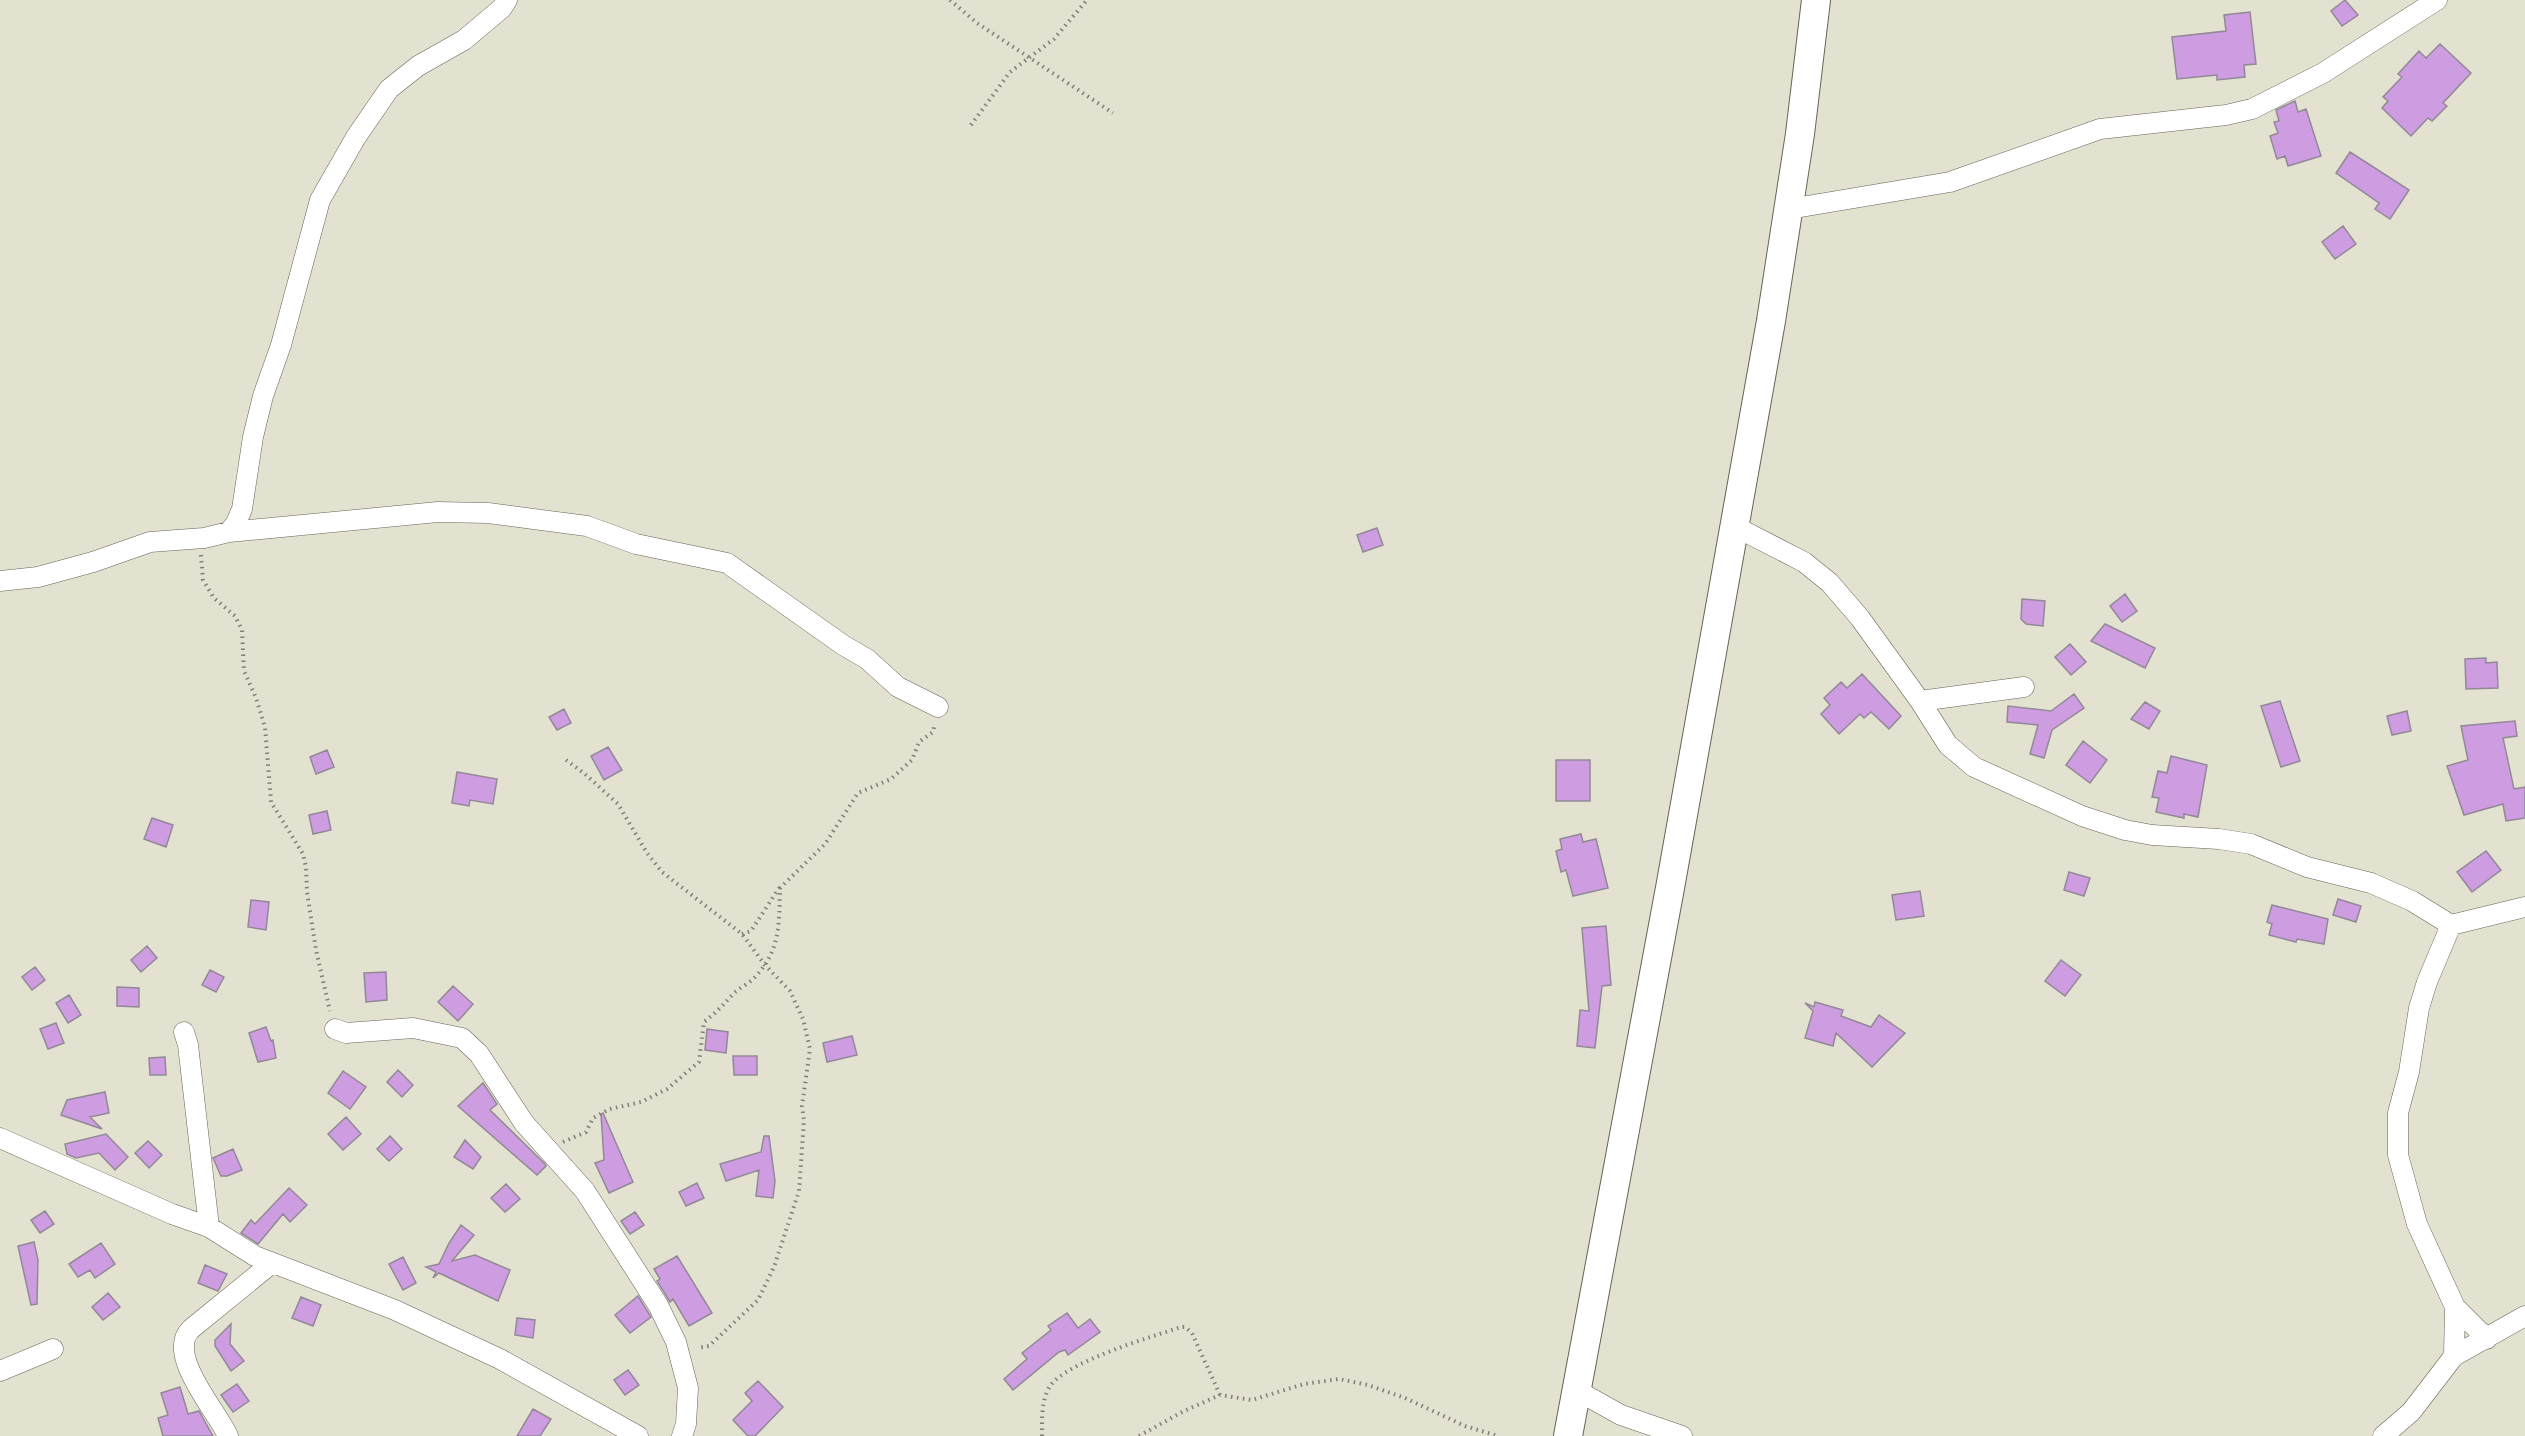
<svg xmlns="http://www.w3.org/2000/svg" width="2525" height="1436" font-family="Poppins,sans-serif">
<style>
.building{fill:#cd9ce1;stroke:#928997;stroke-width:1.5}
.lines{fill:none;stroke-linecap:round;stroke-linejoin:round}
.minor-casing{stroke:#666455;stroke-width:21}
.secondary-casing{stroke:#666455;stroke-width:30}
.path{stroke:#807f74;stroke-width:4;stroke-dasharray:1.5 4.5;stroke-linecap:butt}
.minor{stroke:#fff;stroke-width:20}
.secondary{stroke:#fff;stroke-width:28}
</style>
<rect width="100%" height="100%" fill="#e3e1d0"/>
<path class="building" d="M2345,0l13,15 -16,11 -11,-15z
M2250,12l6,52 -12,1 1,12 -28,3v-5l-40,4 -5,-42 54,-6 -2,-16z
M2440,44l31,29 -28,30 4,3 -15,15 -4,-3 -17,18 -29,-28 6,-7 -5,-4 19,-20 -4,-3 21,-23 7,7z
M2295,101l3,11 8,-3 15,47 -33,10 -3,-10 -8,3 -7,-23 8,-3 -4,-11 5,-1 -3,-11z
M2350,152l59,38 -19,29 -15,-10 4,-6 -43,-30z
M2343,226l13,18 -21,15 -13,-17z
M1377,528l6,17 -20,7 -6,-17z
M2125,594l12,17 -15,11 -12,-16z
M2022,599l23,2 -2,25 -17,-2 -5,-5z
M2105,624l50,24 -10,20 -54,-27z
M2070,644l16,18 -15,13 -16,-18z
M2486,658v5l11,-1 1,26 -32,1 -1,-30z
M1862,674l39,42 -12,13 -18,-17 -7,6 -4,-4 -21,20 -18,-20 9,-9 -6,-7 17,-16 6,6z
M2074,694l10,14 -32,22 -8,28 -14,-4 8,-29 -31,-3 1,-16 43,5z
M2280,701l20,60 -19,6 -20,-61z
M2145,702l15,9 -11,18 -18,-10z
M564,709l7,14 -14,7 -8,-13z
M2407,711l4,20 -19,4 -5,-19z
M2515,721l2,15 -14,2 11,51 11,-2v31l-19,3 -3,-17 -39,11 -17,-49 21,-6 -7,-34z
M2083,741l24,19 -17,23 -24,-18z
M608,747l14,23 -18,10 -13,-24z
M327,750l7,17 -18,7 -6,-17z
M2171,756l36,9 -9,52 -14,-3v4l-28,-6 3,-14 -7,-1 6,-26 9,2z
M1556,760h34v41h-34z
M457,772l40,7 -4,25 -23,-4 -1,6 -17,-3z
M327,811l4,19 -18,4 -4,-19z
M152,818l21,7 -7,22 -22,-8z
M1581,834l2,8 13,-3 12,49 -35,8 -7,-26 -5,2 -5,-21 6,-2 -2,-10z
M2486,851l15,19 -29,22 -15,-20z
M2069,872l21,6 -6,18 -20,-6z
M1920,891l4,25 -28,4 -4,-25z
M2338,899l23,7 -5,16 -23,-7z
M251,900l18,2 -3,28 -18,-3z
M2272,905l56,14 -4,25 -27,-5 -1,3 -27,-7 3,-11 -5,-2z
M1606,926l5,59 -9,1 -7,62 -18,-2 3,-36 9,1 -7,-83z
M147,946l10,12 -16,14 -10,-12z
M2061,960l20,15 -16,21 -20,-15z
M35,967l10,13 -13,10 -10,-13z
M210,970l14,7 -8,15 -14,-7z
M386,972l1,28 -21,2 -2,-29z
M453,986l20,18 -15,17 -20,-19z
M117,987l22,1v19l-22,-1z
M69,995l12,20 -13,8 -12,-20z
M1815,1002l28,8 -2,6 30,11 8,-12 26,18 -33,34 -36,-34 -3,13 -28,-8 8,-27 -8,-8 9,4z
M56,1023l8,20 -16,6 -8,-20z
M266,1027l5,14 2,-1 3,18 -18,4 -9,-29z
M707,1029l21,3 -2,21 -21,-3z
M852,1036l5,19 -30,7 -4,-19z
M733,1056h24v19h-23z
M165,1057l1,18h-16l-1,-17z
M398,1070l15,15 -11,12 -15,-15z
M343,1071l23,16 -16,22 -22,-16z
M483,1083l14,21 -7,6 55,54 1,2 -9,9 -79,-69z
M105,1092l4,21 -19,4 12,12 -41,-14 6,-15z
M603,1113l30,69 -24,11 -14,-30 9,-3 -3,-46z
M346,1117l15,17 -18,16 -15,-16z
M106,1134l22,23 -13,13 -16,-17 -23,5 -9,-4 -2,-10z
M390,1136l12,13 -13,12 -12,-12z
M764,1136h5l6,45 -2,17 -17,-2 3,-26 -33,11 -6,-17 41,-12z
M465,1140l16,17 -8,12 -19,-12z
M148,1141l14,14 -13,13 -14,-15z
M233,1149l9,21 -15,6h-6l-8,-18z
M697,1183l7,15 -18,8 -7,-14z
M506,1184l14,15 -15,13 -14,-14z
M289,1188l18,17 -17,17 -7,-8 -25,30 -17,-11 10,-13 4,4z
M45,1211l9,13 -14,9 -9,-13z
M635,1212l9,13 -14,9 -9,-13z
M461,1225l13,10 -22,26 23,-6 35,15 -12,31 -59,-28 -6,5 3,-6 -10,-5 13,-3 10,-21z
M34,1242l4,18 -1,44 -6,1 -13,-59z
M101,1243l14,21 -20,14 -5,-8 -12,7 -9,-13z
M677,1256l35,57 -23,13 -16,-27 -3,3 -13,-21 3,-2 -6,-10z
M403,1257l13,26 -13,7 -14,-26z
M205,1265l22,9 -9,17 -20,-8z
M108,1293l12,14 -17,13 -11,-13z
M638,1296l13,21 -21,16 -15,-18z
M301,1297l20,8 -8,21 -21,-8z
M1067,1313l11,15 12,-9 10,13 -32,23 -3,-5 -6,2 -46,38 -9,-11 23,-20 -5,-6 29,-23 -3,-4z
M517,1318l18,2 -2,18 -18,-3z
M231,1324l-1,20 14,17 -13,10 -16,-25v-6z
M628,1370l11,15 -14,10 -11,-15z
M758,1381l25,26 -28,29h-7l-15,-16 19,-19 -7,-8z
M237,1384l12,17 -16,11 -12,-17z
M180,1387l8,27 11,-3 14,25h-50l-5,-18 10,-3 -7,-22z
M533,1409l18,10 -11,17h-23z"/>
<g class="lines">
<g class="minor-casing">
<path id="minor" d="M1789,209l161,-27 150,-53 126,-14 26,-6 71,-36 114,-73
M1734,526l70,36 26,21 30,35 60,83 28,44 26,22 108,49 43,14 27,5 67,4 32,5 56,23 64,16 41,18 39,24 74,-18
M229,532l209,-20 50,1 99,13 49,18 91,19 116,82 24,14 31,28 40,20
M0,581l38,-4 55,-15 57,-20 54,-4 25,-6 7,-9 6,-14 11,-72 10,-41 18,-51 39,-145 36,-63 33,-48 29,-23 46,-26 38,-32 5,-8
M1920,701l104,-14
M2451,925l-24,57 -8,26 -10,64 -11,41v42l19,69 38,83 32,32
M335,1029l11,4 67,-5 49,10 17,16 45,69 61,68 73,114 18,37 12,46 -2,36 -4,12
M184,1032l4,13 21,182
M0,1138l172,76 37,13 46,29 140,54 105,49 138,77
M2454,1356l1,-49
M0,1371l53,-22
M1576,1390l45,25 61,21
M228,1436c-11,-25 -63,-82 -37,-107l81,-66
M2383,1436l28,-24 43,-56 71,-40"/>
</g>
<g class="secondary-casing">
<path id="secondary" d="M1568,1436l102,-548 101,-567 29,-187 16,-134"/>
</g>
<path class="path" d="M950,0l27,23 136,90
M971,125l39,-53 44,-33 33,-39
M201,555l2,25 11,18 21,18 7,14 2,41 12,27 9,29 6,75 32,52 3,13 1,25 9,58 14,61
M566,760l19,14 33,30 29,49 15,19 80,62 23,31 25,26 13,28 7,30 -8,57 2,14 -5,71 -25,76 -16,33 -49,46 -12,2
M742,934l9,-3 28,-43
M563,1142l23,-10 7,-14 17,-9 31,-7 26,-13 32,-27 5,-40c12,-9 20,-18 30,-29 7,-6 16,-10 22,-17 25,-27 23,-54 24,-88l45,-44 33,-51 33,-14 21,-19 7,-18 14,-10 2,-9
M1042,1436c0,-17 -1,-35 8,-50 16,-24 101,-49 131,-59h4l7,6 28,62
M1139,1436l45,-25 36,-16 32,5 52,-16 35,-5 29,6 37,13 60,28 33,10"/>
<use href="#minor" class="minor"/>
<use href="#secondary" class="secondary"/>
</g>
</svg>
